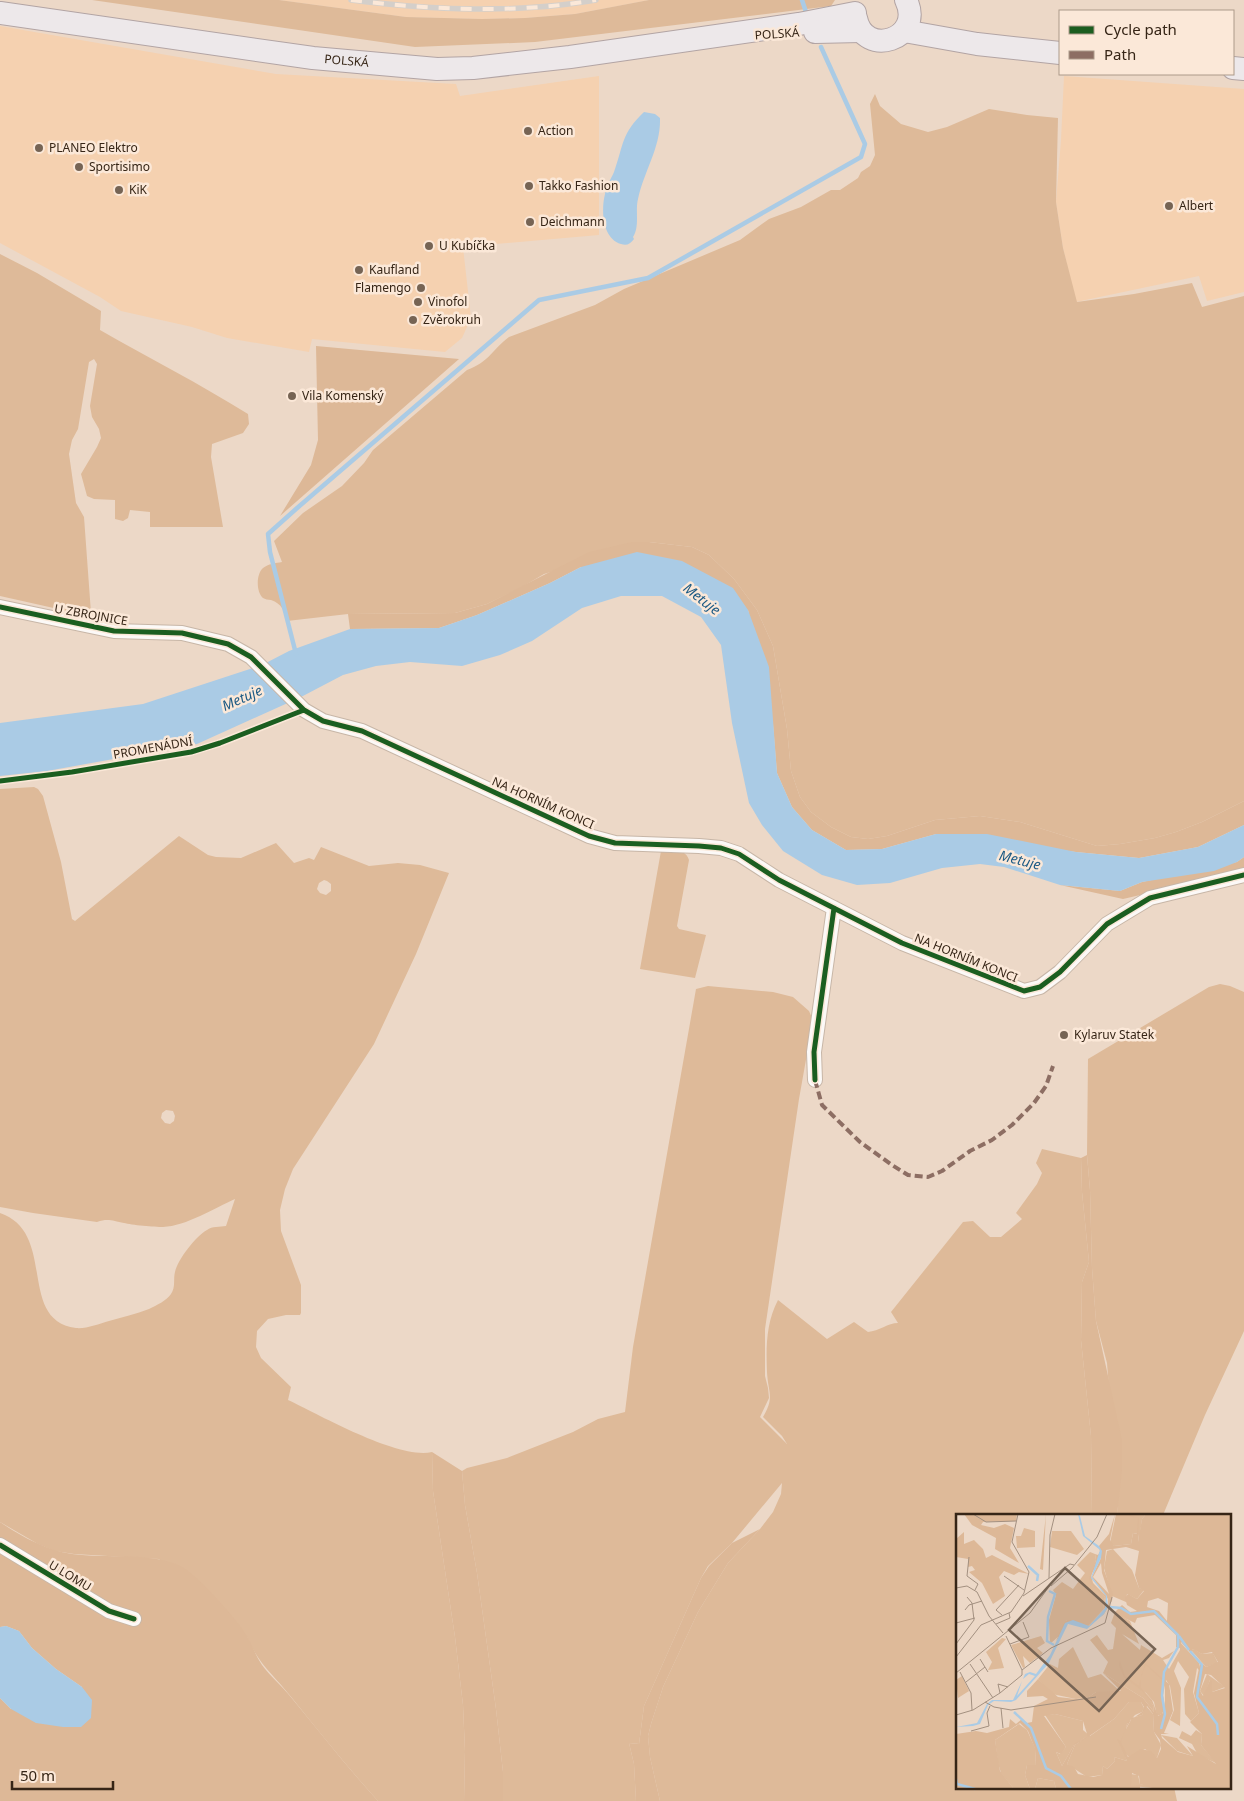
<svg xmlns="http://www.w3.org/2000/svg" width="1244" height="1801" font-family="'Noto Sans',sans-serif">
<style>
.built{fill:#f5d1b0}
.green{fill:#deba99;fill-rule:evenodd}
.forest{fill:#ddb897}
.water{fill:#aacbe5}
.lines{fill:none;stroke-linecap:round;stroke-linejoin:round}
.stream{stroke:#aacbe5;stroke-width:4.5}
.minor-casing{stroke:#c7b6a7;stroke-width:16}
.primary-casing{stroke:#b2a4a4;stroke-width:24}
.minor{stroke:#fcf9f7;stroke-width:14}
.primary{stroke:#ede8ea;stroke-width:22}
.rail-casing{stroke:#d4cfca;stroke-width:5.5}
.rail{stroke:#fbe8d8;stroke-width:4;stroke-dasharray:11;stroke-linecap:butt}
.quiet{stroke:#8d6e63;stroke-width:4;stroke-dasharray:8 4;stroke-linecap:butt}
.cycleway-casing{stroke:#fbe8d8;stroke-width:8}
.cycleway{stroke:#1b5e20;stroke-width:5}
.poi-dot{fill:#766454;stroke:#fbe8d8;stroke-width:2}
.labels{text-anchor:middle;stroke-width:5;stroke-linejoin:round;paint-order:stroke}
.street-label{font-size:12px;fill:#362516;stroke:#fbe8d8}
.poi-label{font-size:12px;fill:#362516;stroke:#fbe8d8;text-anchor:start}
.water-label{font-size:14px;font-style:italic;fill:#1c5a84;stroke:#fbe8d8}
.inset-river{fill:none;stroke:#aacbe5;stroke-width:2.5}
.inset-road{fill:none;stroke:#a39080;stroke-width:1}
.view{fill:#766454;fill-opacity:0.15;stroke:#766454;stroke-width:2.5}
.inset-edge{fill:none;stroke:#362516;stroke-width:2.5}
</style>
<rect width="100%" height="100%" fill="#ecd8c7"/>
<path class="built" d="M279,0h370l-74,14 -50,4 -43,1 -76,-2z
M0,26l276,48 180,10 4,12 139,-20v159l-136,12 8,71 -9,20 -17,14 -133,-13 -3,13 -82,-14 -35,-11 -71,-16 -21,-14 -100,-54z
M1064,76l180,13v203l-37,9 -8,-25 -123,26 -13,-54 -7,-46 5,-62z"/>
<path class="green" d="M92,0h187l127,17 76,2 43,-1 50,-4 74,-14h186l-4,6 -296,36 -120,5z
M875,94l5,12 21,18 27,8 19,-5 42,-18 38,6 31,3 -2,84 7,46 14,54 57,-8 58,-11 10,24 42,-11v505l-42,21 -26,10 -21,6 -35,6 -23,2 -77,-24 -40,-6 -45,4 -48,16 -19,3 -17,-2 -20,-10 -20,-15 -11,-15 -9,-26 -4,-42 -14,-83 -16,-36 -23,-31 -25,-24 -17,-8 -43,-5 -105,32 -22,13 -35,17 -32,9 -107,1 -61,7c-3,-11 -5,-17 -16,-21 -3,0 -6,-1 -8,-2 -7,-6 -7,-24 0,-30 5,-4 13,-5 19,-6l-8,-21 29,-28 39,-27 22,-23 9,-13 94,-80c22,-8 26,-21 42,-33l86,-32 29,-16 116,-49 29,-21 32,-12 30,-17h9l18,-12 3,-6 9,-6 5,-11 -5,-51z
M0,254l37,19 64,38 -1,19c49,28 100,54 148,84l1,10 -6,9 -31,11 -1,13 12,70h-73v-15l-20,-2 -2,8 -5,3 -8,-2v-19l-21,-1 -7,-3 -6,-22 16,-27 4,-9 -2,-9 -7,-12 -2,-11 7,-42 -3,-5 -5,3 -11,67 -6,11 -3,14 7,49 8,14 7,96h-15l-76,-17z
M34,787l4,2 5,7 18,66 11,57 3,2 104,-85 29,19 8,2 25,1 35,-15 18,20 15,-5 5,2 7,-13 48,19 29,-3 22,2 29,8 -33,81 -42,90 -81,125 -8,20 -5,21 1,21 20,54v28l-1,2h-14l-18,4 -11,12 -1,16 5,11 30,29 -3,13c32,15 111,60 144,52l1,39 22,146 8,68 2,46 -1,50h-86c-30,-33 -58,-68 -86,-103 -18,-23 -33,-33 -45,-61l-88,-78 -85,-5 -19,-3 -17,-7 -38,-22v-309c58,20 16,107 76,115 10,1 23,-4 33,-7 13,-4 27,-7 40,-12 8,-4 17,-8 22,-15 5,-7 2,-15 4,-22 3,-13 21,-36 32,-42 5,-4 13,-3 19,-4l9,-27c-20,9 -49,27 -72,28 -8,0 -32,-2 -39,-4 -11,-2 -16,-5 -27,-1l-64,-9 -33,-6v-418zM324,880l3,1 4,3v7l-5,4 -6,-2 -3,-4 2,-6zM166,1110l7,1 2,5 -1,5 -4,3 -5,-1 -4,-5 1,-5z
M661,851c10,0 25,-3 28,9l-12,66 2,3 27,6 -11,43 -55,-9z
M1220,984l10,2 14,6v339l-39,84 -42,100h-46l1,-14 -11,-138 -11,-42 -4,-53 -2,-78 -3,-35 1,-96 121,-72z
M708,986l65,6 20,5 16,14 4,9 -14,79 -34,230v47l3,12 1,10 -9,19 27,27 -5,-8 -19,-19c12,-20 5,-24 4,-45 -1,-25 -1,-49 11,-72l49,39 27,-17 14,10c11,-1 20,-9 30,-9l-7,-11 72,-90 10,-1 17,16h11l21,-18 -6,-6 21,-29 5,-11 -6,-10 6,-14 39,9 1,34 7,70 -7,20 -1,58 10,96 1,79h-134v272h216l3,14h-517l-10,-44 -2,-21 3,-12 12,-37 35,-75 30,-49 32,-34 13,-17 8,-18 1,-11 -50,60 -24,23 -7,12 -57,128 -5,38 -10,-1 5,21 2,37h-133v-29l-7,-63 -19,-136 -12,-68 -3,-34 5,-3 40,-10 66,-26 25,-13 27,-7 8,-65 63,-358z"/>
<path class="forest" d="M316,346l143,13 -179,157 31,-51 7,-25z
M632,542h17l43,5 17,8 25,24 23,31 16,36 14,83 4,42 9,26 11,15 20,15 20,10 17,2 19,-3 48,-16 45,-4 40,6 77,24 23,-2 35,-6 21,-6 26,-10 42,-21v24l-46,22 -59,11 -63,-6 -140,-18 -54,15 -36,1 -34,-20 -20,-23 -15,-34 -4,-49 -25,-114 -167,-43 -31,16 -73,32 -38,13 -89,1 -2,-15 107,-1 32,-9 102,-52z
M1244,857v14l-121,28 -63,-14 60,6 22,-9 95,-20z
M1087,1155l3,35 2,78 4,53 26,119v30l-5,45h-25l-1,-79 -10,-96 1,-58 7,-20 -7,-70 -1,-34z
M432,1452l30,19 3,34 12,68 19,136 7,63v29h-39l1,-50 -2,-46 -8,-68 -22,-146z
M0,1522c22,15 46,28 72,32 34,5 82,-3 112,14 16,10 55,53 64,70 5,9 8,18 14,27 8,11 19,20 28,31 29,35 57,71 88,105h-378v-103l11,11 71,-22 -26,-18 -24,-21 -13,-17 -13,-5 -6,1z
M760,1529l-32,34 -30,49 -35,75 -12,37 -3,12 2,21 10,44h-24l-2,-37 -5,-21 10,1 5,-38 57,-128 8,-12 23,-23z"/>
<path class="water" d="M644,112l11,2 5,4c1,29 -16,53 -22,81 -3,12 2,27 -5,38l1,2c-4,5 -7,7 -13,5 -19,-6 -20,-34 -16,-50 1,-8 6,-15 9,-22 10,-28 7,-38 30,-60z
M637,552l45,9 51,27 15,22 21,57 8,106 15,34 20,23 34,20 36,-1 54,-15h51l89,18 63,6 59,-11 46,-22v32l-7,5 -23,9 -72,11 -22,9 -60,-6 -56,-18 -24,-3 -38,4 -52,15 -33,2 -35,-10 -39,-24 -21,-26 -13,-22 -17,-80 -11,-78 -20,-28 -39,-21h-41l-39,12 -50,33 -32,14 -38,11 -52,-4 -34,4 -33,9 -42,22 -104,47 -150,27 -47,5v-53l143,-19 119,-39 27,-14 61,-22 89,-1 38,-13 73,-32 31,-16z
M6,1626l13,5 13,17 24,21 26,18 10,13 -1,18 -10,9h-18l-27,-4 -25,-14 -11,-11v-71z"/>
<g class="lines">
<path class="stream" d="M802,0l5,15
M296,654l-26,-102 -2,-18 28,-25 243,-209 109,-22 213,-121 4,-13 -44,-97"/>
<g class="minor-casing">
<path id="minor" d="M0,607l114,24 68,2 46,11 23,13 53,53 19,11 39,10 227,105 26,7 84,3 22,2 18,6 40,26 123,63 122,48 16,-4 20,-15 47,-48 43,-26 94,-23
M815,1080l-1,-28 20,-144
M0,1545l109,66 25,8"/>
</g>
<g class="primary-casing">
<g id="primary">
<path id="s1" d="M0,13l313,45 124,11 36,-1 97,-11 229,-33 56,-11"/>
<path d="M856,18c8,41 69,21 50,-18"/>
<path d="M904,31l73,13 83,9"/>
<path d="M815,32l46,-1"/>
<path d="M1233,68l11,1"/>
</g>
</g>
<use href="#minor" class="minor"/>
<use href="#primary" class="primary"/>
<g class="rail-casing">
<path id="rail" d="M351,0c82,10 164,14 245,0"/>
</g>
<use href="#rail" class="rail"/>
<path class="quiet" d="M815,1080l7,25 38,37 32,23 16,10 20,2 14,-6 28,-20 22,-11 20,-15 22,-22 12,-17 7,-20"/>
<g class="cycleway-casing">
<path id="cycleway" d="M0,607l114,24 68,2 46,11 23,13 53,53 19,11 39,10 227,105 26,7 84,3 22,2 18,6 40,26 123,63 122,48 16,-4 20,-15 47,-48 43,-26 94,-23
M0,781l72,-9 119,-20 29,-9 84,-33
M815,1080l-1,-28 20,-144
M0,1545l109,66 25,8"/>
</g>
<use href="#cycleway" class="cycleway"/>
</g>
<g class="poi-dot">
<circle cx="528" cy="131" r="5"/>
<circle cx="39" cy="148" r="5"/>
<circle cx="79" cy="167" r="5"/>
<circle cx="529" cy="186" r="5"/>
<circle cx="119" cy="190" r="5"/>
<circle cx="1169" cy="206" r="5"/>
<circle cx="530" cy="222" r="5"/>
<circle cx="429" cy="246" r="5"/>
<circle cx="359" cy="270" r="5"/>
<circle cx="421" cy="288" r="5"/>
<circle cx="418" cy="302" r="5"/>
<circle cx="413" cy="320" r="5"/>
<circle cx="292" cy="396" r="5"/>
<circle cx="1064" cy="1035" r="5"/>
</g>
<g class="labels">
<g class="street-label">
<text transform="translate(777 34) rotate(-4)" y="4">POLSKÁ</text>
<text dy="4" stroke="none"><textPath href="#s1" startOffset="350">POLSKÁ</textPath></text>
<text transform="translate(91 615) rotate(10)" y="4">U ZBROJNICE</text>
<text transform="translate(153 748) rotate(-10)" y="4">PROMENÁDNÍ</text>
<text transform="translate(543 803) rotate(24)" y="4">NA HORNÍM KONCI</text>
<text transform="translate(966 958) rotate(22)" y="4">NA HORNÍM KONCI</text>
<text transform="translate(70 1576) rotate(31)" y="4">U LOMU</text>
</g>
<g class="poi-label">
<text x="538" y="135">Action</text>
<text x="49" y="152">PLANEO Elektro</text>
<text x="89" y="171">Sportisimo</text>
<text x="539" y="190">Takko Fashion</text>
<text x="129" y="194">KiK</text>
<text x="1179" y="210">Albert</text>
<text x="540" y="226">Deichmann</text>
<text x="439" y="250">U Kubíčka</text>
<text x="369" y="274">Kaufland</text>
<text x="411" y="292" text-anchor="end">Flamengo</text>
<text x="428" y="306">Vinofol</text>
<text x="423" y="324">Zvěrokruh</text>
<text x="302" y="400">Vila Komenský</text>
<text x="1074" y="1039">Kylaruv Statek</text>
</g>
<g class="water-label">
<text transform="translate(702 599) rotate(38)" y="5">Metuje</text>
<text transform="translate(242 698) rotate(-24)" y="5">Metuje</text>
<text transform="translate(1020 860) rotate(14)" y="5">Metuje</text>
</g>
</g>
<g transform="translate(956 1514)">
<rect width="275" height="275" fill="#ecd8c7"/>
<path d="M160,0h30l-4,5 -3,23 -1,-8 -5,-1 -2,11 -17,2 -4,-3zM68,14l11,3v16l-18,1 -1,-12h5zM96,17h19l13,18 -7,6 -27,-8zM157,35l19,21 7,18 5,2 -7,9 -10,-5 -1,8 -14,-6 -8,-28 3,-17zM134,38l5,2 1,6 -6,20 15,17 -2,13 -15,16 -21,-6 -7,15 -10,9 -1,-24 7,-25 -3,-5 9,-8 11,7 12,-16 -8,-8zM159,98l15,9 9,23 -17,-10 18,16 1,-5 21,13 12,-7 -5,7 -6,2 6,9 11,-19v-8l19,21 1,8 -3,-3 -4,24 6,21 -8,8 -6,-7 -1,-25 5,-12 -11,-16 -4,10 7,17 -1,38 -10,-6 4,-10 -4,-24 -4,-6 -3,15 2,12 -3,7 -5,2 -3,-14 -8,-9 -3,-2 10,14 1,7 -11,-14 -40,-25 5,-11 -18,-22 7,-5 11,15 5,-1 3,-21 -5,-5zM85,122l4,7 -8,5 6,5 -13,10 -7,-7 2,11 -2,1 -12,-23zM46,124l4,1 -8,9 6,20 -16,2 4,-8 -6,-10zM117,133l15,31 13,-4 20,18h-25l-7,5 -13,2 -24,-5 -14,-15 12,-15 8,4 1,-9zM238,135l8,5 11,-1 5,10 -12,4 -15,-17zM251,160l18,13 -13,5 -2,-12 -6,16 -4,-5zM6,162l7,15 -11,7 -2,-18zM173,188h12l3,6 -2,4 -7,3 -8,9 -1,5 6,-11 10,-3 4,-9 7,8 1,18 7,13 -4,13 -12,-9 -16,8 -5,-5 3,9 -13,-4 1,4 -8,8 -4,-3 -1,9 -15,2 -20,-13 8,-19 11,-8 -12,8 -12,21 -6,-14 4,2 6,-7 -21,-32 10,-1 28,7v9l7,6 24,-17zM63,210l8,6 8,18 1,18 -9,-1 -2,10 5,14h-16l-13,-16 -3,-10 -3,-23zM240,216l6,4 -1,11 15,18 -18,-8 -6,-11 -13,-6 3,-7 9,5zM205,221l16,3 16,18 -16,-5zM174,260l8,1 2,9 26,5 -35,-3zM82,264l16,3 2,8h-21z" fill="#deba99"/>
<path d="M8,0h53l-1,7 -33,1 -2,3 13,3 11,-4 9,4 -4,20 9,15 -24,-14 1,-11 -24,-13zM90,0l-3,56 -3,-1zM159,0l-5,26 4,6 17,-2 2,-11 4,1 1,-16 -9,-2 -1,-2 11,4 -1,24 4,-23 4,-5h85v275h-75l-16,-5 -1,-8 -7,-3 -1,13 9,-1v4h-84l-2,-8 -16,-3 -3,11h-5l-5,-14 2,-10h9l-1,-16 -7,-18 -8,-8 -25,17 5,31 14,18h-58v-55l20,-3 11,2 22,-6 1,-8 6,5 6,-5 5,4 5,-1 2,-16 14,-7 -5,-3 -16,1v-6l11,-12 20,18 18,2 13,-2 7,-5 25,-1 -18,-18 40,25 11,14 -1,-7 -11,-14 -18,-14 -5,-12 1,-4 5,15 14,10 6,-23 24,21 4,27 -9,22 5,1h-8l1,4 16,14 15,4 -6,-10 29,18 -15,-19 1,-11 -12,-12 9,-9 -5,-20 6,-30 -19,-21 -1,6 -4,-1v-12l-21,-20 -18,3 -2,5 -21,-10 8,-8 8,7 7,-1 -10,-6 -2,-7 3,-4 9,5 7,-8 -5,-3 -4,-13 4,-24 -13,-4 -20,3 -2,20 9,24 -1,7 -8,13 -3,3 7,-10v-8l-16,-22 9,-19 -2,-12 10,-12zM145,49l1,10 7,21 -16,-17zM202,84l10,5 -1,18 -8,-10 -12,-4 1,-6zM237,135l9,5 10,-2 6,10 -12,5 -15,-15zM190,151l19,18v23l-3,-2 1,9 -5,3 -6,-16 -11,-12v-13zM249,160l6,1 14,13 -13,4v-11l-2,-1 -7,16 -3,-5zM173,188h12l3,5 -2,5 -14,10 -7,19 -4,-2 10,22 -13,-4 1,4 -8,8 -4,-3 -1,9 -9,2 -15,-3 -4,-7 -7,-3 8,-19 12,-8 -12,6 -13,23 -6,-14 5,2 5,-7 -22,-31 11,-2 28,7 5,16 26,-18zM191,192l6,8 1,18 6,8 1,9 -4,9 -6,-7 -10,-2 -13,8 -7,-15 4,-12 7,-12 10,-3zM8,18v12l10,-4 9,9 3,9 6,-3 37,19 -10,-2 -5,3 -10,-4 -5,6 6,19 -12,8 -11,-21 -13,-11 6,-2 -3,-4 -4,1v-8l-12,-2v-18zM145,36l-1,8 -9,17 2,8 13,13 -1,12 -16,18h-6l-6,-4 -12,1 -5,13 -4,5 7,-16 4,-5h6l15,6 15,-16 2,-13 -13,-12 -3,-6 7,-19 -1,-6 3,1z" fill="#ddb897" fill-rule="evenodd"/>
<path d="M122,0l2,2 5,20 14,10 3,5 -1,7 -9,19 15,19 1,11 -4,7 -17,15 -19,-5 -19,39 -33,37 -5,2 -17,-1 -6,4 -8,19 -7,2 -17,1 21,-4 10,-19 5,-4h21l9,-19 -5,15 18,-20 -6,-2 -6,5 2,-5 5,-2 6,2 14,-19 15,-32 8,-3 16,6 16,-18 1,-12 -15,-18 9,-28 -17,-14z" fill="#aacbe5"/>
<path class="inset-river" d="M72,52l10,9 -1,6M93,77l6,3 -7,23 -1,24 7,4M154,93l11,1 10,6 23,-3 24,24v12l-14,25 -2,24 3,18 -4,15M223,122l10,14M234,137l12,14 -5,32 20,27 1,11M58,198l17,16 15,40 15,8 10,13M0,265l1,5 18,5"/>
<path class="inset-road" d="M17,0l13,8 30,-1M141,23l10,-23M13,43l-2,19 11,8 -3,6M48,62l20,14M93,64l1,-43 5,-21M95,72l21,-18 25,-31M0,74l11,-2 10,6 12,24 14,17M67,82l47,-32 4,1M9,96l4,-5 13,-4M46,101l-6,-5 23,-25M0,109l19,-5M40,110l14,-6 -1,-5M50,122l16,34M0,130l18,-24 -2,-17 -5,-6M54,130l19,-7 -6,-15M0,143l25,-32 30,-13 13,-19 5,-21 -17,-30 6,-28M24,145l8,13M14,150l23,34M66,156l29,-22 54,-25 7,-26M4,158l11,21 1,17M0,159l74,-60 18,-25M10,168l19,-15M44,179l-2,-9 10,3M29,188l9,5 17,3 85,-13M45,194l2,20M0,201l17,-5 27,-17 22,-18v-5M15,217l18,-5 -2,-13 3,-7"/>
<path class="view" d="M109,54l90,81 -56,62 -90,-81z"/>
<rect width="275" height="275" class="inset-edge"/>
</g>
<rect x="1059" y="10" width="175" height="65" fill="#fbe8d8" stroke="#ac9a8a"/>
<rect x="1069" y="26" width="25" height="8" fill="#1b5e20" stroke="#ac9a8a"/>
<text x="1104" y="35" font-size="15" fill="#362516">Cycle path</text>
<rect x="1069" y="51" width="25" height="8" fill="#8d6e63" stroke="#ac9a8a"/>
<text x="1104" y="60" font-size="15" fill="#362516">Path</text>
<path d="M12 1781v8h101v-8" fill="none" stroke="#362516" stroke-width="2.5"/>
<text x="20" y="1781" font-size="15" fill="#362516" stroke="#fbe8d8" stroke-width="4" paint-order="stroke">50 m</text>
</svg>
